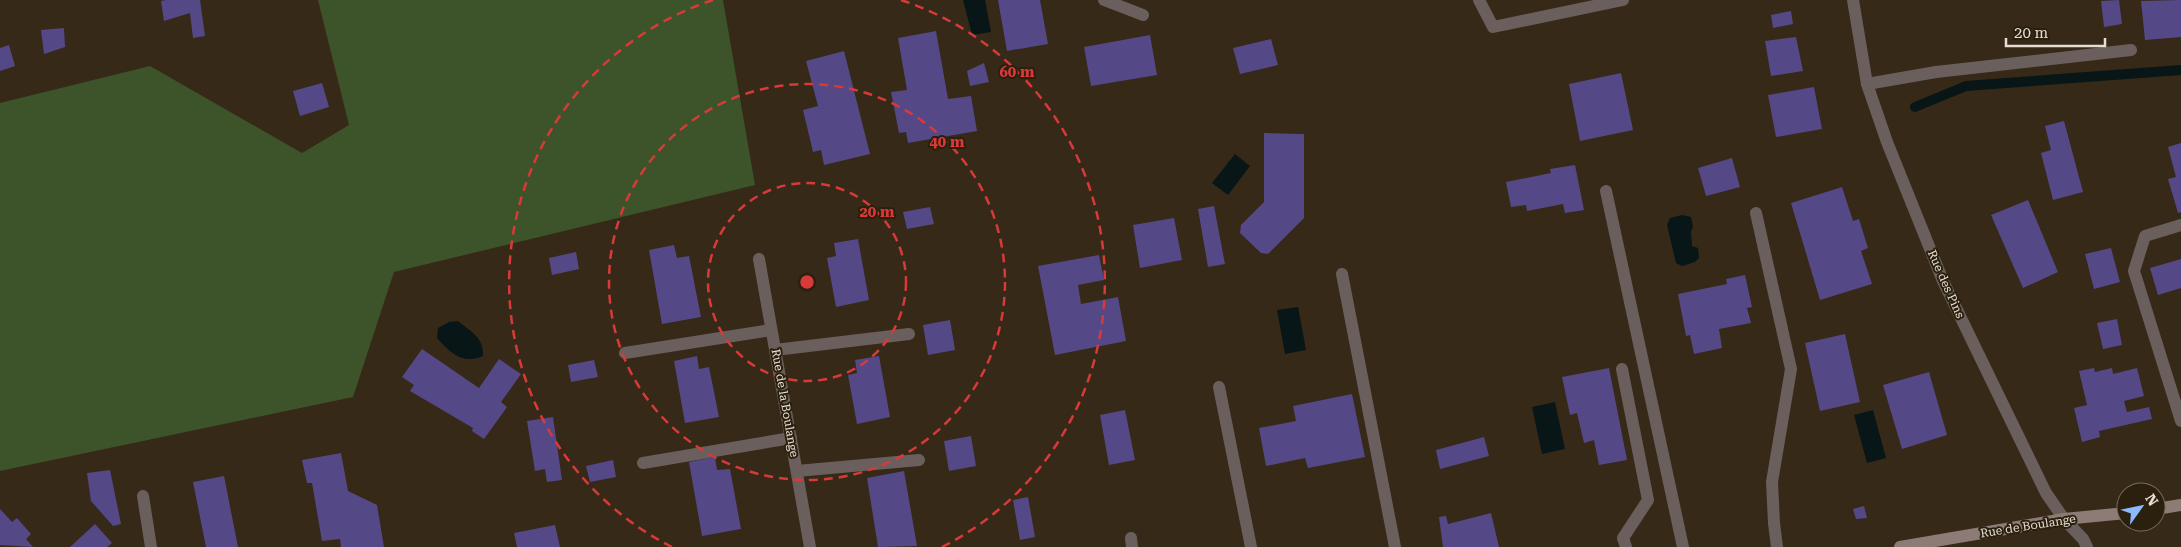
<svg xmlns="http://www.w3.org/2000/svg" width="2181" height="547" font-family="'Roboto Serif',serif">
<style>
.green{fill:#3d5329}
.water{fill:#081618}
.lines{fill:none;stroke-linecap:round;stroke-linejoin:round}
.stream{stroke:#081618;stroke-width:10}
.building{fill:#554886}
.lane{stroke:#6a5f5c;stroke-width:12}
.street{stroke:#6a5f5c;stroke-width:12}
.secondary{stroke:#8d7b76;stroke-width:12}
.ring{fill:none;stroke:#d83a39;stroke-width:2.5;stroke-dasharray:9 6}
.labels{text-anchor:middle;stroke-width:4;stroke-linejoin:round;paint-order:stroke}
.street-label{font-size:12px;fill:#e6ded3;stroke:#2b1f0e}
.centre{fill:#d83a39;stroke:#2b1f0e;stroke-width:2.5}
.ring-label{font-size:15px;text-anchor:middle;font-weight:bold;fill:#d83a39;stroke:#2b1f0e;stroke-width:4;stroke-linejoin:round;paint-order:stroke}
</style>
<rect width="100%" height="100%" fill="#362918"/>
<path class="green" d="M318,0h405l32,185 -361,87 -41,125 -353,74v-368l150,-37 152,87 47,-28z"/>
<path class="water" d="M963,0h22l6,32 -19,3z
M1235,154l15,12 -22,29 -16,-12z
M1682,215l9,2 2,9 -2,6 1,14 6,2 1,10 -4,4 -13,4 -6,-3 -9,-38 3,-7z
M1298,307l8,43 -21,4 -8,-44z
M458,321c13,11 26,16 25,35 -20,9 -33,-3 -46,-18l1,-10 11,-6z
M1555,402l10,47 -23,5 -10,-47z
M1873,410l13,48 -19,5 -13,-48z"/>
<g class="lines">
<path class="stream" d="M1915,107l51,-21 215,-16"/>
</g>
<path class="building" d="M166,0h34l5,36 -12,2 -3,-25 -26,8 -3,-20z
M998,0h42l8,44 -41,7z
M2119,0l3,24 -18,3 -3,-26z
M2181,0v37l-36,3 -4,-39z
M1791,11l2,13 -20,4 -2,-13z
M64,28l1,19 -21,7 -3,-24z
M936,31l12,68 23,-3 6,35 -69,12 -2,-11 -7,1 -8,-41 16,-2 -9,-52z
M1150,35l7,40 -66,11 -7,-39z
M1796,37l7,34 -32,5 -6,-35z
M1271,39l7,26 -38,9 -7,-26z
M9,45l6,21 -15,5v-23z
M844,51l26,103 -46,11 -3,-15 -8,2 -10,-42 15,-4 -12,-45z
M984,63l5,19 -19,4 -3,-15z
M1621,73l12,57 -53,11 -11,-57z
M322,83l7,24 -29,9 -7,-25z
M1814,87l8,42 -46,8 -8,-42z
M2064,121l19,71 -30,8 -12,-47 10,-3 -6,-24z
M1264,133l40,1v84l-36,36 -7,-1 -21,-20 1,-8 23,-23z
M2181,143v69l-3,1 -10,-34 8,-2 -8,-30z
M1732,158l8,29 -34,9 -8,-28z
M1575,165l9,45 -19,3 -2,-9 -36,7 -1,-6 -15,2 -5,-25 45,-9 -1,-4z
M1842,187l11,34 6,-2 9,29 -7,3 11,33 -52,16 -29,-97z
M2028,200l30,72 -35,16 -32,-73z
M1214,206l11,58 -17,3 -10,-58z
M930,207l4,17 -27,5 -4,-17z
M1174,218l8,42 -42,8 -7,-43z
M858,239l11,61 -33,7 -9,-49 9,-2 -2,-13z
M674,245l3,13 12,-2 12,61 -39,7 -13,-74z
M2111,248l9,34 -26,7 -9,-35z
M576,252l3,17 -27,6 -3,-17z
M1099,255l5,25 -26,5 3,19 37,-7 8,44 -71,14 -17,-89z
M2181,259v29l-23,7 -8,-27z
M1745,275l7,32 -5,1 4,15 -32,6 3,19 -28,6 -4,-19 -4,1 -8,-42 49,-10 -1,-5z
M2117,319l5,26 -19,4 -6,-26z
M950,320l5,30 -27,5 -5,-30z
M1845,334l15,68 -40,9 -15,-68z
M422,349l57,39 20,-29 22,15 -20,28 6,5 -23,32 -12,-8 1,-3 -63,-37 4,-6 -12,-8z
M697,356l2,13 10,-2 10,50 -34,6 -11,-62z
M879,356l11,61 -33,7 -9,-49 9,-2 -2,-13z
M594,360l4,17 -27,5 -3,-17z
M1609,368l18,92 -28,5 -5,-25 -10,3 -7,-30 -7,2 -8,-38z
M2094,368l1,4 17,-4 1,6 24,-6 7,28 -20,5 3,11 22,-5 3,12 -53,12 1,6 -18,5 -8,-34 13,-3 -8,-34z
M1929,372l18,63 -45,14 -19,-64z
M1352,394l13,63 -57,11 -3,-10 -39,8 -7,-38 37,-7 -3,-15z
M1125,410l10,50 -26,5 -9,-50z
M553,417l9,63 -15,2 -2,-13 -10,2 -8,-50z
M971,436l5,30 -27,5 -5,-30z
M1484,437l5,19 -49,13 -4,-19z
M341,453l7,38 29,14 7,42h-43l-1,-8 -18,2 -10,-58h-5l-5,-23z
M715,457l2,13 13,-1 11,60 -39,7 -13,-74z
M613,460l3,17 -26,5 -4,-16z
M110,470l11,54 -8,2 -22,-25 -4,-28z
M904,471l13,75 -39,1 -11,-69z
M224,476l14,71h-32l-13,-65z
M1028,497l7,40 -15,3 -7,-40z
M1864,506l3,12 -11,1 -3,-10z
M0,509l12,13 5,-4 14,16 -5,5 7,8 -33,-2z
M1491,513l8,34h-56l-4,-30 7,-1 2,8z
M95,524l17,19 -5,4h-37z
M555,525l5,22h-43l-3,-14z"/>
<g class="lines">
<path class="lane" d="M1104,0l39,15
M1479,0l14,27 130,-27
M1867,84l69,-12 195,-22
M1606,191l77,356
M1756,213l35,156 -19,113 2,41 3,24
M2181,225l-36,11 -11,35 47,150
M1342,274l53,273
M775,350l134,-16
M625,353l146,-23
M1622,369l26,131 -25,38 3,9
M1219,387l32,160
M643,463l148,-25
M797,471l122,-11
M1131,538l1,9"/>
<path class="street" d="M1853,0l14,84 20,58 56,139 103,212 18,26 19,20 4,8
M759,259l51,288
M143,496l8,51"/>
<path class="secondary" d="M2156,509l25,-4
M1900,547l164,-28 62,-6"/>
</g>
<g class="ring">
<circle cx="807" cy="282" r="99"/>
<circle cx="807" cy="282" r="198"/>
<path d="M672 547A297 297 0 0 1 713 0M901 0A297 297 0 0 1 942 547"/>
</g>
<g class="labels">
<g class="street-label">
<text transform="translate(1946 284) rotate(66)" y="4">Rue des Pins</text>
<text transform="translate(785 403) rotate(80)" y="4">Rue de la Boulange</text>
<text transform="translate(2028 526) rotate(-9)" y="4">Rue de Boulange</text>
</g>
</g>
<circle cx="807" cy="282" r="8" class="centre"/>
<g class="ring-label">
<text x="1017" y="77">60 m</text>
<text x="947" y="147">40 m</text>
<text x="877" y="217">20 m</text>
</g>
<g transform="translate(2141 507) rotate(57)"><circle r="24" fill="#2b1f0e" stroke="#766b5d"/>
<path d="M0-4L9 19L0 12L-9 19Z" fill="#8cb9fc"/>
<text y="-8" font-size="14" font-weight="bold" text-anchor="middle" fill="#e6ded3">N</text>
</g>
<path d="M2006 38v8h99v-8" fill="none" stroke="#e6ded3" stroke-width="2.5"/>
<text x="2014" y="38" font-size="15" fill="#e6ded3" stroke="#2b1f0e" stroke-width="4" paint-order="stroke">20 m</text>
</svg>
